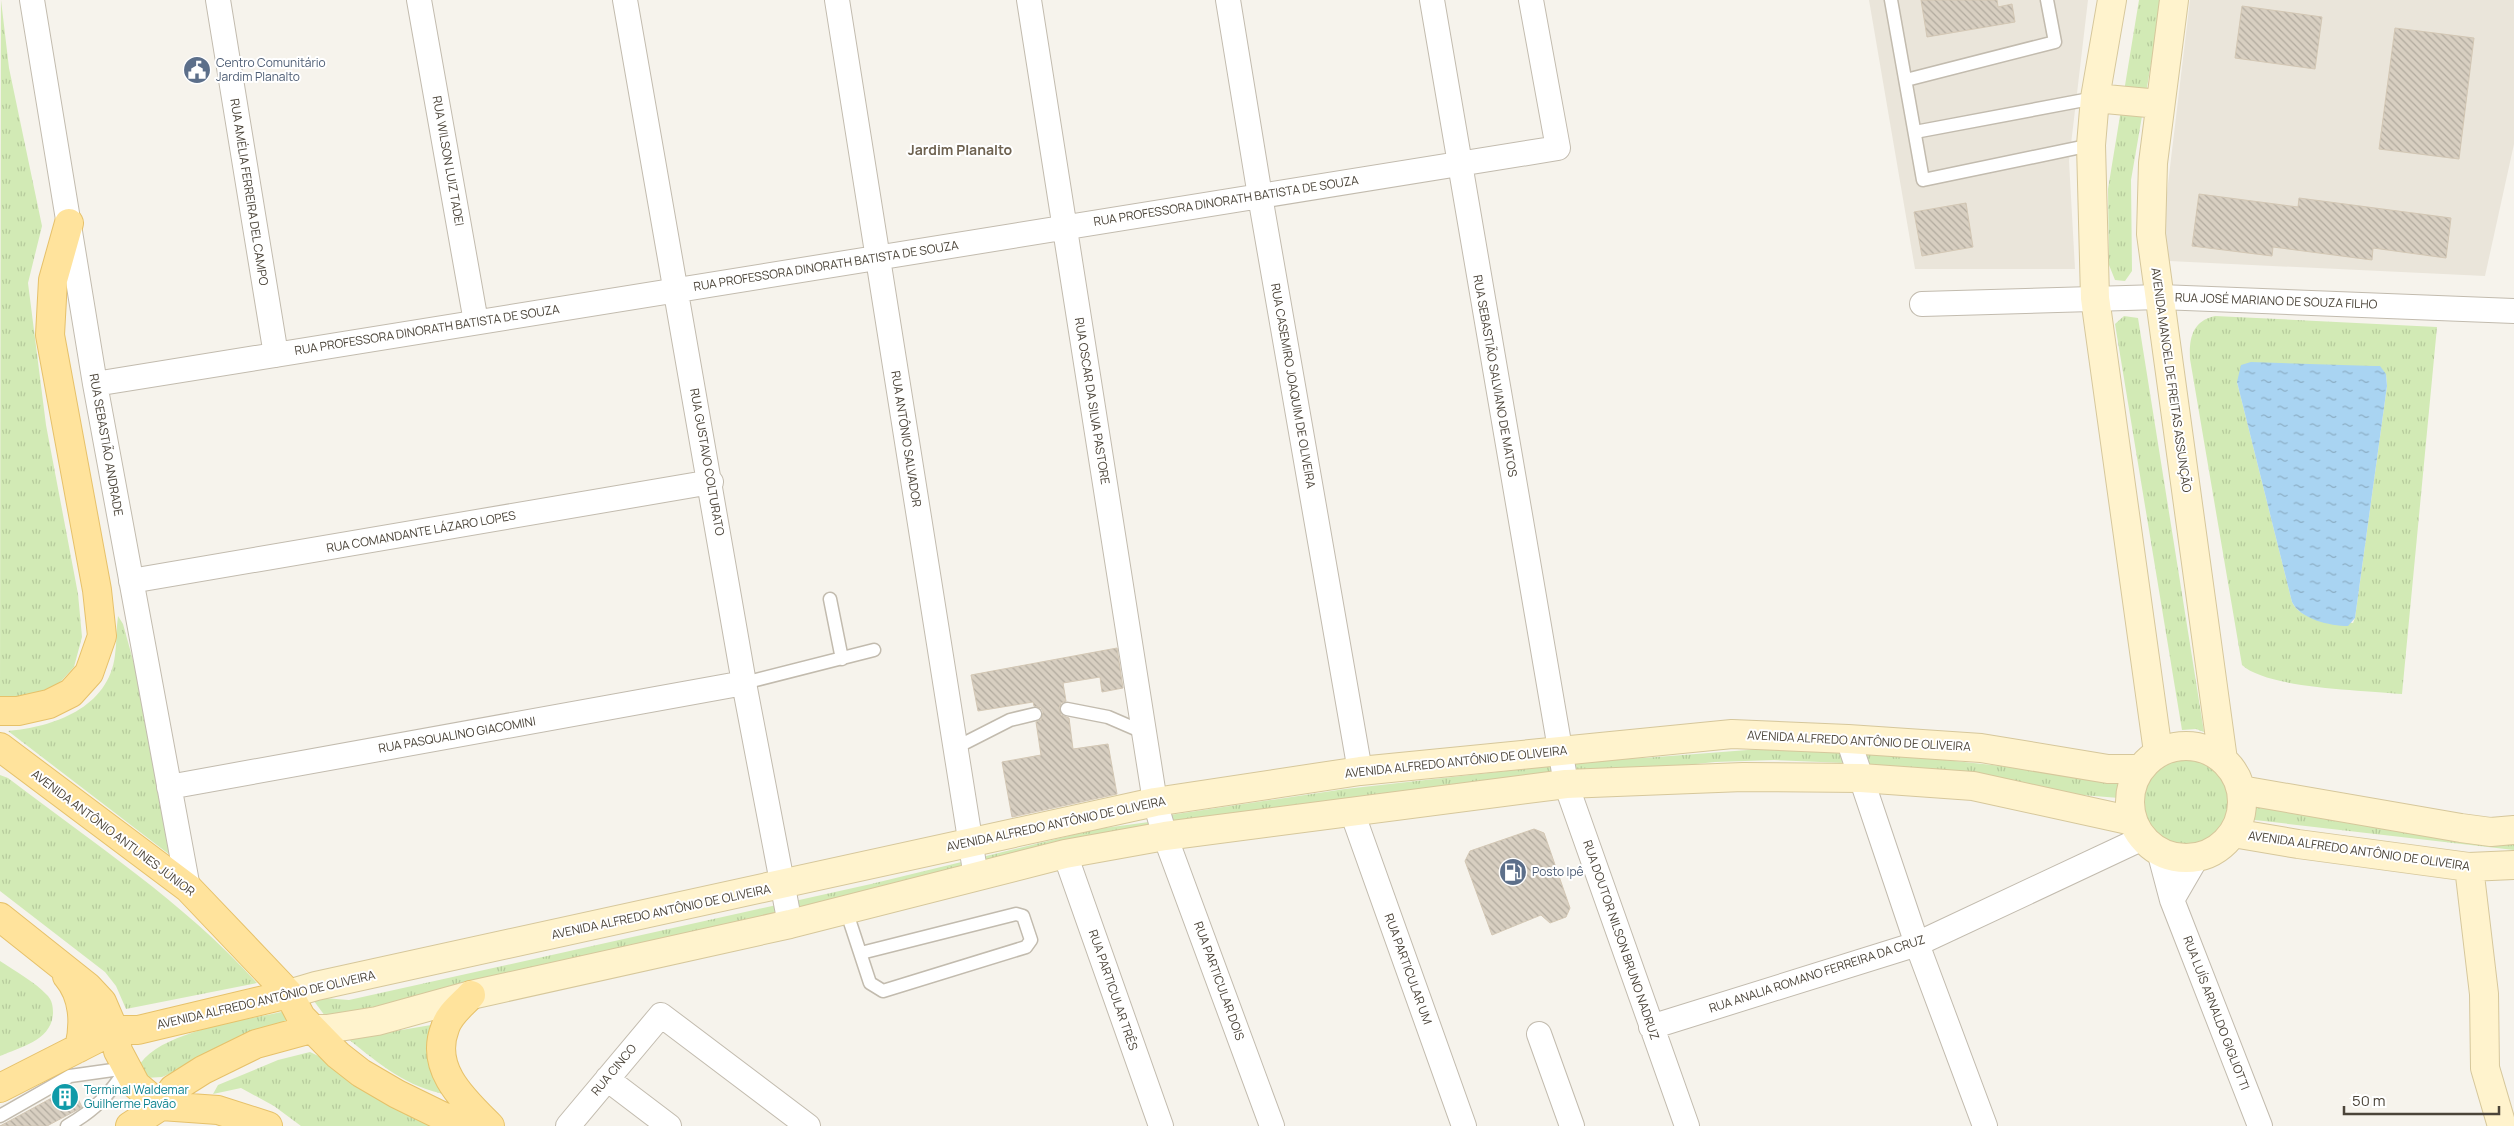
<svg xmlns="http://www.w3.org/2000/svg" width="2514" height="1126" font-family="Manrope,sans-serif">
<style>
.residential{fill:#eae5da}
.grass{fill:url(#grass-tufts);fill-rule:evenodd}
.water{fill:url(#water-ripples)}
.building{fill:url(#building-back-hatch);stroke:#d3c7b4}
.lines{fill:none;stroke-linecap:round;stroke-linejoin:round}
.lane-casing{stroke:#c2bbae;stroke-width:15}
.street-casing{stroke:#c2bbae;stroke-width:26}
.secondary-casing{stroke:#d6c79b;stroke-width:30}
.primary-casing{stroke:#e6c16a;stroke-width:30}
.lane{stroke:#fff;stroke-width:12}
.street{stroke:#fff;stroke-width:24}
.secondary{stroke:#fff3cd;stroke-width:28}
.primary{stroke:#ffe39c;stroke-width:28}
.labels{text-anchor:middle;stroke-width:4;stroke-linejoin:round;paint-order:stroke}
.service-label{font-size:12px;fill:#4e5e75;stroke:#fff;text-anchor:start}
.street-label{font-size:12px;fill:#4b4439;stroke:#fff}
.culture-label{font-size:12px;fill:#0d838f;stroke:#fff;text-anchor:start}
.neighbourhood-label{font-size:14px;font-weight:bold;fill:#6e6250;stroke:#fff}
</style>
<defs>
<pattern id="grass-tufts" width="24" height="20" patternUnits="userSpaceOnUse" patternTransform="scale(1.25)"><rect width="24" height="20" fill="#d2eab5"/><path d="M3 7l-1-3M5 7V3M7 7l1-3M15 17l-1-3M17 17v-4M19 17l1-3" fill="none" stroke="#b6ca9c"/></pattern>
<pattern id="water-ripples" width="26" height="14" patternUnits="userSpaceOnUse" patternTransform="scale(1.25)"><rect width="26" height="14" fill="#a9d4f2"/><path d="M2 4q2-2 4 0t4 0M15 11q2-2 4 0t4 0" fill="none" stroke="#8caec5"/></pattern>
<pattern id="building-back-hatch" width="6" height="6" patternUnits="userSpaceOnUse" patternTransform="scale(1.25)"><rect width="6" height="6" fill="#d8cfc1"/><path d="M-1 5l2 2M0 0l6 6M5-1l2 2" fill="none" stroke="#b1aa9e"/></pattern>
</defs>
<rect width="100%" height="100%" fill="#f6f3ec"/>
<path class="residential" d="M1869,0h219l-19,161 6,108h-160z
M2190,0h324v144l-29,132 -316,-15 -7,-27z"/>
<path class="grass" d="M1,0l8,68 33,158 -14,57 18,142 32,169 4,43 -8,30 -22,24 -34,9h-18z
M2139,0h23l-31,180 1,91 -7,10 -10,-1 -6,-15 -1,-76z
M2124,316l14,2 66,414 -8,-3 -14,1 -67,-406z
M2215,316l222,11 -35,367c-37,-4 -134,-5 -160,-29l-52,-306c-1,-20 2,-38 25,-43zM2386,374l1,12 -32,232 -2,5c-21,-3 -52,-1 -61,-21l-55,-220z
M118,616l5,8 13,47 34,184 -162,-124c45,-4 101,-23 107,-76 2,-13 1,-26 3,-39z
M1836,743l9,20 -71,-3 -59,2 -140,15v-17l69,-2z
M1860,751l265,28 -6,19 -62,-5 -195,-26z
M2140 801a47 47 0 1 1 94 0a47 47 0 1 1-94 0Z
M1551,766l8,7 -387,54 -2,-12 175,-26z
M0,775l8,3c85,65 177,125 249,205l-131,26 -10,-23 -11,-14 -105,-81z
M2248,803l266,35v12l-268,-31z
M1149,822l-1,7 -820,191 -17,-23 38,3 522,-116 226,-55z
M0,961c15,10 35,21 47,34 5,5 6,11 6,18 -1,27 -32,34 -53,43z
M291,1010l3,11 -132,56 -17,1 -7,-10c17,-37 114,-49 153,-58z
M437,1024l11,71c-42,-8 -67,-30 -100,-56z
M310,1052l21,10 105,64h-135l-27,-20 -33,-18 -28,6 5,-9 60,-25z"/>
<path class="water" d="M2251,362l123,4h6l6,8 1,12 -32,232 -7,8c-18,0 -48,-7 -56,-24l-55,-220 4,-17z"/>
<path class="building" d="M1921,0h76l1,7 14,-3 3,18 -88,15z
M2242,6l80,11 -7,52 -80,-11z
M2395,28l79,10 -15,121 -80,-10z
M2199,194l99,13 1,-9 152,20 -5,40 -73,-10 -1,12 -99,-13 -1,9 -80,-10z
M1966,203l7,44 -51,9 -8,-44z
M1117,648l6,40 -21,4 -2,-15 -37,6 3,18 -5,2 -2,5 2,7 8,3 4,31 35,-5 9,50 -105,23 -10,-55 39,-7 -5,-33 5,-2 2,-8 -2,-4 -7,-2 -1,-4 -55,9 -7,-36z
M1534,829l10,4 26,75 -4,9 -16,6 -9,-8 -49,20 -27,-74 5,-10z
M72,1087l10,20 -5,3 -30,16h-47z"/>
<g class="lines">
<g class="lane-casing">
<path id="lane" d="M1891,0l32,180 168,-35
M1906,80l149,-38 -8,-42
M1915,132l180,-34
M830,599l12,60
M744,683l130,-33
M1067,709l41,8 37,16
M955,748l55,-28 25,-6
M846,910l24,73 13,8 143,-44 5,-7 -8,-24 -7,-2 -155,39
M0,1116l70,-40 57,-8
M67,1126c28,-16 42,-31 60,-58"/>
</g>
<g class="street-casing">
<path id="street" d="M32,0l63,384 93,504
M218,0l58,355
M419,0l57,322
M625,0l119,683 46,241
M837,0l139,877
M1029,0l126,802 10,34 107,290
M1228,0l32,196 100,575
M1432,0l134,784 121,342
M1922,304l238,-7 354,14
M95,384l1463,-236 -27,-148
M131,581l580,-99
M1848,739l69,205 68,182
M169,787l575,-104
M1352,812l112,314
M2159,851l13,49 88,226
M1065,854l96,272
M2172,900l25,-43
M1651,1027l266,-83 226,-106
M1539,1034l33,92
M607,1079l62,47
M568,1126l93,-111 147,111"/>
</g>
<g class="secondary-casing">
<path id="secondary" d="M2112,0l-17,98 -4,47 4,153 63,454
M2174,0l-21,163 -2,71 72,526
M2095,98l64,6
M2130 802a56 56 0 1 1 112 0a56 56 0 1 1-112 0Z
M2241,790l220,38 30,4 23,-2
M2233,833l65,11 171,23 45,-2
M2469,867l15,127 1,74 17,58
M289,994l27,-8 839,-184 205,-31 372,-37 116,5 133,9 127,21h32
M311,1029h16l50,-8 94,-26 319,-71 275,-70 100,-18 401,-52 177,-7 118,1 112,8 160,35"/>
</g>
<g class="primary-casing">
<path id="primary" d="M0,711h18l31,-7 22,-11 18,-20 13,-37 -5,-46 -47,-255 3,-55 16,-57
M0,747l188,141 101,106 12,23 37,38 23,18 36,21 45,22 31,10
M0,917l88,70 14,15 12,28 4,21 18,34 25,21 57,4 50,16
M67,976c17,20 18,48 12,72
M471,995c-9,10 -22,19 -26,33 -16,41 19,72 45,98
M0,1088l114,-58h24l151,-36
M130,1126l31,-20 12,-17 30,-19 53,-26 55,-15"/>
</g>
<use href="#lane" class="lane"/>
<use href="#street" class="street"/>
<use href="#secondary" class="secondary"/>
<use href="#primary" class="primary"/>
</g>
<defs>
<g id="civic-disc" transform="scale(1.4375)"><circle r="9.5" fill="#5c6f8a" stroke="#fff"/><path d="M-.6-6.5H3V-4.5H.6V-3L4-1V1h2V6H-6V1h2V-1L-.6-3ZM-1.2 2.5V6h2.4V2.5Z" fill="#fff"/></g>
<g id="fuel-disc" transform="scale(1.4375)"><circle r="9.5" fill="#5c6f8a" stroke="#fff"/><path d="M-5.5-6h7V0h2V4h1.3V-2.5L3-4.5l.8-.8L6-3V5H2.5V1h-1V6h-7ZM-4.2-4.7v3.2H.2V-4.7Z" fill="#fff"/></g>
<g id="building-disc" transform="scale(1.4375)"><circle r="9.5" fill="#0f9aa8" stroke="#fff"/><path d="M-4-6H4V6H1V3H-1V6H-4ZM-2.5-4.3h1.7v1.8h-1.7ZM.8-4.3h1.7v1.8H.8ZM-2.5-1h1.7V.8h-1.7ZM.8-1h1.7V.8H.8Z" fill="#fff"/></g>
</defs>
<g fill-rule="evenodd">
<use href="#civic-disc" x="197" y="70"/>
<use href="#fuel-disc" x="1513" y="872"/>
<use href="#building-disc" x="65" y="1097"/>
</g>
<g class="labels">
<g class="service-label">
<text x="216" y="67">Centro Comunitário<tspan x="216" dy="14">Jardim Planalto</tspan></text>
<text x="1532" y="876">Posto Ipê</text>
</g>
<g class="street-label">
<text transform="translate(448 161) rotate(80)" y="4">RUA WILSON LUIZ TADEI</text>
<text transform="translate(249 192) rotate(81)" y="4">RUA AMÉLIA FERREIRA DEL CAMPO</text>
<text transform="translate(1226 201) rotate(-9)" y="4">RUA PROFESSORA DINORATH BATISTA DE SOUZA</text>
<text transform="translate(826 266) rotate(-9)" y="4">RUA PROFESSORA DINORATH BATISTA DE SOUZA</text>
<text transform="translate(2276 301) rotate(2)" y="4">RUA JOSÉ MARIANO DE SOUZA FILHO</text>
<text transform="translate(427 330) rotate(-9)" y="4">RUA PROFESSORA DINORATH BATISTA DE SOUZA</text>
<text transform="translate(1495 376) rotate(80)" y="4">RUA SEBASTIÃO SALVIANO DE MATOS</text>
<text transform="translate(2171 380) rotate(82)" y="4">AVENIDA MANOEL DE FREITAS ASSUNÇÃO</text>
<text transform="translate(1293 386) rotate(80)" y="4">RUA CASEMIRO JOAQUIM DE OLIVEIRA</text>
<text transform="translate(1092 401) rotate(81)" y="4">RUA OSCAR DA SILVA PASTORE</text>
<text transform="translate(906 439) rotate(81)" y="4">RUA ANTÔNIO SALVADOR</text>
<text transform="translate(106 445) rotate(80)" y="4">RUA SEBASTIÃO ANDRADE</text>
<text transform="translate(707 462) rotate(80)" y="4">RUA GUSTAVO COLTURATO</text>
<text transform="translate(421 532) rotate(-10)" y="4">RUA COMANDANTE LÁZARO LOPES</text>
<text transform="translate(457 735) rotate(-10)" y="4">RUA PASQUALINO GIACOMINI</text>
<text transform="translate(1859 741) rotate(3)" y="4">AVENIDA ALFREDO ANTÔNIO DE OLIVEIRA</text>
<text transform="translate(1456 762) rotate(-6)" y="4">AVENIDA ALFREDO ANTÔNIO DE OLIVEIRA</text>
<text transform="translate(1056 824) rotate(-12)" y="4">AVENIDA ALFREDO ANTÔNIO DE OLIVEIRA</text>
<text transform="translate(113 833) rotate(37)" y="4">AVENIDA ANTÔNIO ANTUNES JÚNIOR</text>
<text transform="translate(2359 851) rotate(8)" y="4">AVENIDA ALFREDO ANTÔNIO DE OLIVEIRA</text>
<text transform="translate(661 912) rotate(-12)" y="4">AVENIDA ALFREDO ANTÔNIO DE OLIVEIRA</text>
<text transform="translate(1621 940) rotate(71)" y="4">RUA DOUTOR NILSON BRUNO NADRUZ</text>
<text transform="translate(1408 969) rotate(70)" y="4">RUA PARTICULAR UM</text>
<text transform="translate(1817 974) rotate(-18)" y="4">RUA ANALIA ROMANO FERREIRA DA CRUZ</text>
<text transform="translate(1219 981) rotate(70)" y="4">RUA PARTICULAR DOIS</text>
<text transform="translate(1113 990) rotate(71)" y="4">RUA PARTICULAR TRÊS</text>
<text transform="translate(266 1000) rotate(-13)" y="4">AVENIDA ALFREDO ANTÔNIO DE OLIVEIRA</text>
<text transform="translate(2216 1013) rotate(69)" y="4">RUA LUÍS ARNALDO GIGLIOTTI</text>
<text transform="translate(614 1070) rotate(-50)" y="4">RUA CINCO</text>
</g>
<g class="culture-label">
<text x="84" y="1094">Terminal Waldemar<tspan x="84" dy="14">Guilherme Pavão</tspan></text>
</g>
<g class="neighbourhood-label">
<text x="960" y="155">Jardim Planalto</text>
</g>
</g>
<path d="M2344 1106v8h155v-8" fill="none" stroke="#4b4439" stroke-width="2.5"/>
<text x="2352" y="1106" font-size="15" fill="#4b4439" stroke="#ffffff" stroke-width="4" paint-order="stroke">50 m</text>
</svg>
